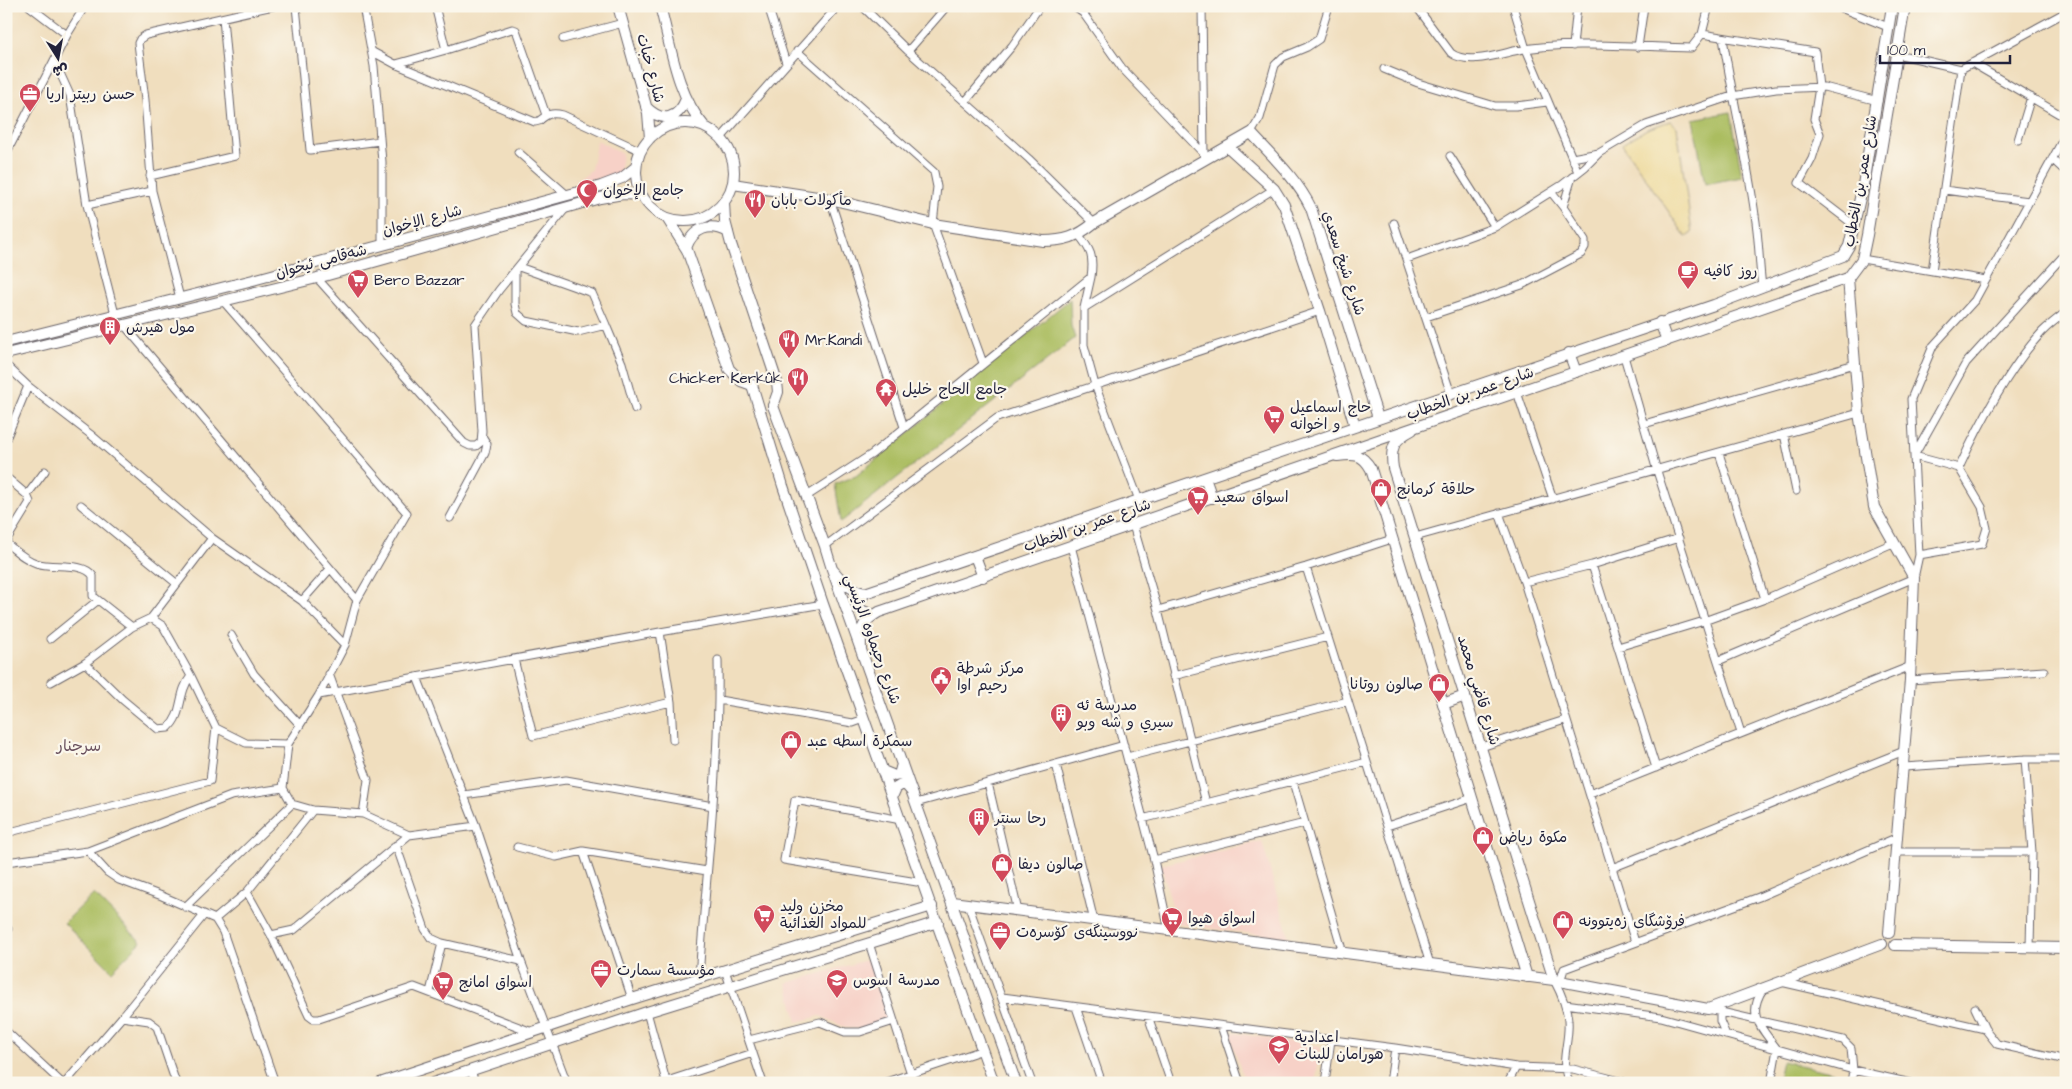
<svg xmlns="http://www.w3.org/2000/svg" width="2072" height="1089" font-family="'Architects Daughter','Playpen Sans Arabic',sans-serif">
<style>
.built{fill:#f7d1c7}
.green{fill:#abbd61;stroke:#66704e}
.sand{fill:#eeda9e;stroke:#887e6c}
.lines{fill:none;stroke-linecap:round;stroke-linejoin:round}
.street-casing{stroke:#6a6469;stroke-width:9}
.secondary-casing{stroke:#6a6469;stroke-width:12}
.primary-casing{stroke:#6a6469;stroke-width:12}
.street{stroke:#fff;stroke-width:7}
.secondary{stroke:#fff;stroke-width:10}
.primary{stroke:#fff;stroke-width:10}
.labels{text-anchor:middle;stroke-width:4.5;stroke-linejoin:round;paint-order:stroke}
.street-label{font-size:15px;fill:#22223b;stroke:#fbf7ec}
.poi-label{font-size:15px;fill:#22223b;stroke:#fbf7ec;text-anchor:start}
.neighbourhood-label{font-size:16px;fill:#6a515e;stroke:#fbf7ec}
</style>
<rect width="100%" height="100%" fill="#fbf7ec"/>
<filter id="ink" filterUnits="userSpaceOnUse"><feTurbulence type="fractalNoise" baseFrequency=".02" numOctaves="2"/><feDisplacementMap in="SourceGraphic" scale="10" xChannelSelector="R" yChannelSelector="G"/><feConvolveMatrix kernelMatrix="1 2 1 2 8 2 1 2 1" color-interpolation-filters="sRGB"/></filter>
<filter id="wash" filterUnits="userSpaceOnUse"><feTurbulence type="fractalNoise" baseFrequency=".0096" numOctaves="4" result="noise"/><feDisplacementMap in="SourceGraphic" scale="20" xChannelSelector="R" yChannelSelector="G"/><feGaussianBlur stdDeviation="1.12" result="paint"/><feColorMatrix in="noise" values="0 0 0 0 0 0 0 0 0 0 0 0 0 0 0 0 0 1.4 0 .05"/><feComposite in="paint" operator="in"/></filter>
<g filter="url(#wash)">
<rect width="100%" height="100%" fill="#f0debe"/>
<path class="built" d="M597,140l25,14 -3,22 -44,6 16,-12z
M1262,841l27,97 -112,-14 -16,-59z
M870,959l20,61 -31,9 -12,-1 -27,-12 -23,6 -10,-39z
M1229,1032l92,15 -6,36h-70z"/>
<path class="green" d="M1731,112l11,65 -37,7 -12,-65z
M1070,299l1,27 4,12 -234,184 -6,-38 21,-8z
M94,894l47,48 -29,29 -48,-48z
M1782,1061l61,14 -2,8h-64z"/>
<path class="sand" d="M1670,121l7,6 15,106 -6,4 -64,-93 25,-15z"/>
</g>
<g filter="url(#ink)">
<g class="lines">
<g class="street-casing">
<path id="street" d="M29,6l38,29
M296,6l14,144 70,-9
M363,6l11,60 8,96v84
M435,6l11,44
M768,6l18,57
M862,6l46,45 121,108 65,64
M1073,6l10,7 39,55 81,85
M1202,6l2,149
M1416,6l35,47c16,12 45,2 63,-2 52,-11 123,-4 177,-3l11,-14 7,-28
M1513,6l13,43 52,123
M1836,6l52,21
M1702,34l113,18 4,35 -5,32 6,15 -8,25 -13,24 55,42
M1723,38c9,59 24,118 32,177 4,24 4,48 7,72
M563,39l60,-16
M1573,46l4,-40
M1638,47l6,-41
M371,51l24,13 140,58 4,-1c8,-7 13,-9 24,-6l78,36
M797,51l137,121 3,15 -4,37 50,139
M908,51l39,-45
M1897,54l64,15 105,-57
M55,62l15,33 17,110 28,109
M1972,63l94,55
M396,64l50,-14 66,-21 4,1 30,85
M1384,69l34,14 77,23h21l31,-4
M965,102l47,-56 28,-40
M1251,133l9,-15 15,-53 8,-8 24,-10 12,-8 10,-33
M721,138l117,-132
M2018,140l13,-43
M518,152l49,43
M6,154l61,-119 18,-29
M1450,156l45,71
M1572,158l27,-5
M2052,159l14,13
M150,176l85,-20 -12,-138
M1944,190l85,11
M1551,192l12,15
M830,199l74,228
M87,205l65,-14
M1394,223l57,171
M1407,259l88,-32 67,-42 23,-18 14,-14 47,-28 86,-29 44,-7 48,-2 54,14
M1862,259l124,21
M1932,271l29,-202
M515,272v32l2,9 9,8 52,11 28,-7 -14,-32 -73,-26
M1091,277l-7,31v37l11,40 44,115
M317,278l147,165 6,3h6l5,-4 1,-11 -7,-106 24,-35 67,-82
M180,298l-28,-107 -7,-91 -7,-57 2,-4 6,-4 127,-29
M223,301l184,212 -50,87 -12,45 -26,50 -31,49 -5,44 9,16 21,6 50,4 46,21
M1084,308l190,-119
M1426,317l96,-32 59,-31 4,-7v-7l-22,-33 9,-30
M606,325l16,38 13,46
M125,326l232,274
M1624,356l33,115 84,262
M6,365l22,21 62,48 122,104 90,63 43,44
M1517,392l36,107
M1644,424l211,-60
M1784,434l12,57
M6,439l22,-53
M1719,453l46,146
M1959,468c20,-44 51,-101 83,-136 7,-7 16,-14 24,-20
M6,477l21,18 3,7 -24,39
M27,495l18,-24
M807,496l65,-42 219,-177c3,-21 0,-27 -13,-43
M81,505l95,78
M1499,513l25,69 111,360
M450,518l35,-65 2,-9 -5,-8
M1133,525l25,85 48,193 161,-41
M1415,537l444,-124
M6,543c10,8 18,16 30,20 16,6 48,-2 57,13v20l39,31
M825,546l172,-128 323,-107
M1071,546l83,314 15,71
M1919,555l63,-11 5,-16 -5,-21 -23,-39 -45,-12 -3,-57 22,-53 42,-46 91,-166
M1592,565l64,203
M1306,567l124,397
M1524,582l68,-17 87,-27
M302,601l28,-32
M1158,610l148,-43 86,-28
M151,618l12,8 28,50 25,52 30,15 42,1
M660,632l11,70 2,38
M231,635l23,39 46,51
M50,639l47,-38
M1618,647l86,-26 61,-22 128,-56
M514,659l19,77 138,-34
M1718,661l196,-83 5,-23 -5,-99 52,-93 100,-110
M85,663l38,37 35,29 10,-1c16,-14 9,-35 23,-52
M329,674l39,106 -5,34
M1173,676l155,-39
M417,677l59,149 45,135 46,122
M1910,680l134,-9
M51,682l34,-19 47,-36 19,-9 61,-80
M319,695l341,-63 163,-28
M719,700l134,23 11,-4
M1481,747l84,-27
M1127,757l221,-56
M2025,759l7,93 -2,96
M1056,764l38,157
M1904,767l121,-8h41
M1293,782l50,171
M988,783l30,128
M1590,794l321,-128
M464,795l102,-15 147,26
M916,803l208,-58
M1142,819l64,-16
M901,820l-106,-20 -11,60 139,23
M1387,826l85,-28
M6,833l204,-52 6,-53
M396,845l29,84 6,9 11,5 79,18
M517,847l39,10 27,-6 124,20
M88,851l19,21 12,8 43,16 53,23 8,13 52,151
M583,851l49,148
M1897,852h135
M1154,860l151,-37
M6,862l82,-11 143,-55 52,-8
M1612,868l292,-117
M247,892l24,43 38,81 4,3h6l95,-32 118,45
M968,904l64,179
M185,907l107,-103
M215,919l32,-27 66,-82
M6,927l2,2
M271,935l23,-5 115,-95 67,-9
M869,943l42,131
M2064,948l2,10
M725,970l38,113
M699,978c7,-106 21,-212 19,-318
M1554,980c7,13 13,26 14,41 2,22 -10,42 2,62
M1560,982l4,-13 195,-72 139,-60
M1781,982l204,47 12,15 69,16
M1763,989c-17,27 -2,38 14,60l-6,34
M430,992l12,-49
M1002,997l393,51 121,19 57,2 55,14
M1565,1004l96,13 192,53 -2,13
M1076,1007l26,76
M1975,1008l10,21
M1708,1009l135,31 8,8 2,22 58,13
M647,1012l19,69
M1720,1012v9l6,14
M1148,1016l23,67
M122,1017l27,4 8,6 19,56
M1221,1026l19,57
M6,1031l56,52
M749,1040l71,-18 25,10h15l34,-11
M471,1070l4,13
M65,1083l57,-66 82,-102
M661,1083l92,-30
M883,1083l100,-33
M1325,1083l6,-43
M1390,1083l5,-35
M1508,1083l8,-16"/>
</g>
<g class="secondary-casing">
<path id="secondary" d="M618,6l30,107 2,25
M660,6c11,40 16,87 44,120
M646,107c16,16 32,13 40,-8
M636 172a49 49 0 1 1 98 0a49 49 0 1 1-98 0Z
M1228,147l46,42 10,16 36,106 35,115
M733,184l97,15 103,25 110,17c22,0 34,-4 51,-18l157,-90c21,23 46,46 60,75l67,210
M724,202l1,19 6,23 46,138 1,10 -5,14
M667,218l20,32 42,119 12,12 11,4
M686,248c7,-20 24,-26 42,-16
M1848,278l11,135 15,94 40,71 -4,102 -21,253
M6,342l247,-62 348,-94 21,-8 14,-11
M6,354l311,-76 283,-80 23,-4 18,1
M1412,430c-19,10 -22,18 -19,38l161,512
M1337,456c17,-2 25,-3 34,13l156,508
M1443,704l22,-8
M952,902l602,78 154,29 174,-65
M1895,945l171,3
M380,1083l252,-84 300,-93
M433,1083l214,-71 291,-90"/>
</g>
<g class="primary-casing">
<path id="primary" d="M1660,322l7,19
M1569,353l7,19
M752,385l31,101 40,118 171,479
M773,406l52,140 7,23 184,514
M1205,478l7,20
M975,556l8,21
M832,569c10,12 17,21 33,24l849,-288 129,-49 6,-10 14,-61 29,-179
M865,593l-7,10 3,7 12,5
M861,650c-1,-20 0,-28 18,-38l969,-334 14,-19 5,-24 38,-229
M883,771l12,5 4,-1 3,-11
M892,797l4,-9 5,-3h5l6,7"/>
</g>
<use href="#street" class="street"/>
<use href="#secondary" class="secondary"/>
<use href="#primary" class="primary"/>
</g>
</g>
<defs>
<g id="office-pin" transform="scale(1.125)"><path d="M0 17L-7.5 6A9.5 9.5 0 1 1 7.5 6Z" fill="#d1495b" stroke="#fbf7ec"/><path d="M-6-3h4V-5.5h4V-3h4V5H-6ZM-1-4.5V-3h2v-1.5ZM-6 0V1H6V0Z" fill="#fff"/></g>
<g id="mosque-pin" transform="scale(1.125)"><path d="M0 17L-7.5 6A9.5 9.5 0 1 1 7.5 6Z" fill="#d1495b" stroke="#fbf7ec"/><path d="M3.5-4.9A6 6 0 1 0 3.5 4.9A5 5 0 1 1 3.5-4.9Z" fill="#fff"/></g>
<g id="restaurant-pin" transform="scale(1.125)"><path d="M0 17L-7.5 6A9.5 9.5 0 1 1 7.5 6Z" fill="#d1495b" stroke="#fbf7ec"/><path d="M-5-6h1v4h1v-4h1v4h1v-4h1v5L-1.5 .5V6h-2V.5L-5-1ZM5-6V6H3V1.5H1.5Q1.5-4 5-6Z" fill="#fff"/></g>
<g id="cafe-pin" transform="scale(1.125)"><path d="M0 17L-7.5 6A9.5 9.5 0 1 1 7.5 6Z" fill="#d1495b" stroke="#fbf7ec"/><path d="M-5.5-4.5H6V0H3Q3 3.5 0 3.5H-2.5Q-5.5 3.5-5.5 0ZM3-3.2v2h1.7v-2ZM-6 4.5H4V6H-6Z" fill="#fff"/></g>
<g id="supermarket-pin" transform="scale(1.125)"><path d="M0 17L-7.5 6A9.5 9.5 0 1 1 7.5 6Z" fill="#d1495b" stroke="#fbf7ec"/><path d="M-6-5.5h2.5l.6 2H6L4.5 2H-2.5L-4.4-4H-6ZM-1.5 3.2a1.3 1.3 0 1 0 .1 0ZM3 3.2a1.3 1.3 0 1 0 .1 0Z" fill="#fff"/></g>
<g id="building-pin" transform="scale(1.125)"><path d="M0 17L-7.5 6A9.5 9.5 0 1 1 7.5 6Z" fill="#d1495b" stroke="#fbf7ec"/><path d="M-4-6H4V6H1V3H-1V6H-4ZM-2.5-4.3h1.7v1.8h-1.7ZM.8-4.3h1.7v1.8H.8ZM-2.5-1h1.7V.8h-1.7ZM.8-1h1.7V.8H.8Z" fill="#fff"/></g>
<g id="temple-pin" transform="scale(1.125)"><path d="M0 17L-7.5 6A9.5 9.5 0 1 1 7.5 6Z" fill="#d1495b" stroke="#fbf7ec"/><path d="M0-6L5-2H3V0L6.5 2.5H4V6H1.5V3h-3V6H-4V2.5H-6.5L-3 0V-2H-5Z" fill="#fff"/></g>
<g id="shop-pin" transform="scale(1.125)"><path d="M0 17L-7.5 6A9.5 9.5 0 1 1 7.5 6Z" fill="#d1495b" stroke="#fbf7ec"/><path d="M-5-2.5h2.3a2.7 3.5 0 0 1 5.4 0H5L5.5 6h-11ZM-1.5-2.5h3a1.5 2.3 0 0 0-3 0Z" fill="#fff"/></g>
<g id="civic-pin" transform="scale(1.125)"><path d="M0 17L-7.5 6A9.5 9.5 0 1 1 7.5 6Z" fill="#d1495b" stroke="#fbf7ec"/><path d="M-.6-6.5H3V-4.5H.6V-3L4-1V1h2V6H-6V1h2V-1L-.6-3ZM-1.2 2.5V6h2.4V2.5Z" fill="#fff"/></g>
<g id="school-pin" transform="scale(1.125)"><path d="M0 17L-7.5 6A9.5 9.5 0 1 1 7.5 6Z" fill="#d1495b" stroke="#fbf7ec"/><path d="M0-5L7-2L0 1L-7-2ZM-4 1L0 2.5L4 1V4Q0 6-4 4Z" fill="#fff"/></g>
</defs>
<g fill-rule="evenodd">
<use href="#office-pin" x="30" y="94"/>
<use href="#mosque-pin" x="587" y="190"/>
<use href="#restaurant-pin" x="755" y="200"/>
<use href="#cafe-pin" x="1688" y="271"/>
<use href="#supermarket-pin" x="358" y="280"/>
<use href="#building-pin" x="110" y="327"/>
<use href="#restaurant-pin" x="789" y="340"/>
<use href="#restaurant-pin" x="798" y="378"/>
<use href="#temple-pin" x="886" y="389"/>
<use href="#supermarket-pin" x="1274" y="416"/>
<use href="#shop-pin" x="1381" y="489"/>
<use href="#supermarket-pin" x="1198" y="497"/>
<use href="#civic-pin" x="941" y="677"/>
<use href="#shop-pin" x="1439" y="684"/>
<use href="#building-pin" x="1061" y="714"/>
<use href="#shop-pin" x="791" y="741"/>
<use href="#building-pin" x="979" y="818"/>
<use href="#shop-pin" x="1483" y="837"/>
<use href="#shop-pin" x="1002" y="864"/>
<use href="#supermarket-pin" x="764" y="915"/>
<use href="#supermarket-pin" x="1172" y="918"/>
<use href="#shop-pin" x="1563" y="921"/>
<use href="#office-pin" x="1000" y="932"/>
<use href="#office-pin" x="601" y="970"/>
<use href="#school-pin" x="837" y="980"/>
<use href="#supermarket-pin" x="443" y="982"/>
<use href="#school-pin" x="1279" y="1046"/>
</g>
<g class="labels">
<g class="street-label">
<text transform="translate(651 68) rotate(75)" y="5">شارع خبات</text>
<text transform="translate(1860 181) rotate(-80)" y="5">شارع عمر بن الخطاب</text>
<text transform="translate(422 220) rotate(-15)" y="5">شارع الإخوان</text>
<text transform="translate(321 261) rotate(-15)" y="5">شەقامی ئیخوان</text>
<text transform="translate(1344 263) rotate(72)" y="5">شارع شيخ سعدي</text>
<text transform="translate(1470 393) rotate(-19)" y="5">شارع عمر بن الخطاب</text>
<text transform="translate(1087 525) rotate(-19)" y="5">شارع عمر بن الخطاب</text>
<text transform="translate(873 639) rotate(70)" y="5">شارع رحيماوه الرئيسي</text>
<text transform="translate(1479 690) rotate(73)" y="5">شارع قاضي محمد</text>
</g>
<g class="poi-label">
<text x="46" y="99">حسن ربيتر اريا</text>
<text x="603" y="195">جامع الإخوان</text>
<text x="771" y="205">مأكولات بابان</text>
<text x="1704" y="276">روز كافيه</text>
<text x="374" y="285">Bero Bazzar</text>
<text x="126" y="332">مول هيرش</text>
<text x="805" y="345">Mr.Kandi</text>
<text x="782" y="383" text-anchor="end">Chicker Kerkûk</text>
<text x="902" y="394">جامع الحاج خليل</text>
<text x="1290" y="412">حاج اسماعيل<tspan x="1290" dy="17">و اخوانه</tspan></text>
<text x="1397" y="494">حلاقة كرمانج</text>
<text x="1214" y="502">اسواق سعيد</text>
<text x="957" y="673">مركز شرطة<tspan x="957" dy="17">رحيم اوا</tspan></text>
<text x="1423" y="689" text-anchor="end">صالون روتانا</text>
<text x="1077" y="710">مدرسة ئه<tspan x="1077" dy="17">سيري و شه وبو</tspan></text>
<text x="807" y="746">سمكرة اسطه عبد</text>
<text x="995" y="823">رحا سنتر</text>
<text x="1499" y="842">مكوة رياض</text>
<text x="1018" y="869">صالون ديفا</text>
<text x="780" y="911">مخزن وليد<tspan x="780" dy="17">للمواد الغذائية</tspan></text>
<text x="1188" y="923">اسواق هيوا</text>
<text x="1579" y="926">فرۆشگای زەیتوونە</text>
<text x="1016" y="937">نووسینگەی کۆسرەت</text>
<text x="617" y="975">مؤسسة سمارت</text>
<text x="853" y="985">مدرسة اسوس</text>
<text x="459" y="987">اسواق امانج</text>
<text x="1295" y="1042">اعدادية<tspan x="1295" dy="17">هورامان للبنات</tspan></text>
</g>
<g class="neighbourhood-label">
<text x="79" y="751">سرجنار</text>
</g>
</g>
<rect width="2072" height="1089" fill="none" stroke="#fbf7ec" stroke-width="25"/>
<g transform="translate(58 58) rotate(169)" stroke="#fbf7ec" stroke-width="4" paint-order="stroke">
<path d="M0-4L9 19L0 12L-9 19Z" fill="#22223b"/>
<text y="-8" font-size="14" font-weight="bold" text-anchor="middle" fill="#22223b">ش</text>
</g>
<path d="M1880 55v8h130v-8" fill="none" stroke="#22223b" stroke-width="2.5"/>
<text x="1887" y="55" font-size="15" fill="#22223b" stroke="#fbf7ec" stroke-width="4" paint-order="stroke">100 m</text>
</svg>
